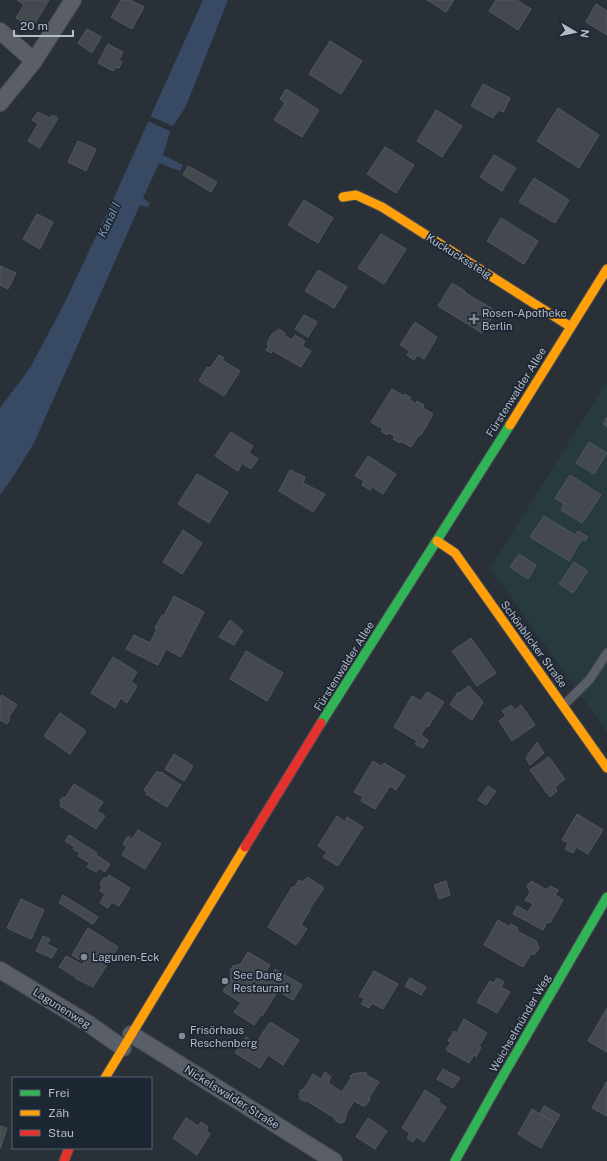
<svg xmlns="http://www.w3.org/2000/svg" width="607" height="1161" font-family="'Public Sans',sans-serif">
<style>
.green{fill:#273a3e}
.water{fill:#384963}
.pier{fill:#2a3038}
.building{fill:#444950;stroke:#52575f}
.lines{fill:none;stroke-linecap:round;stroke-linejoin:round}
.lane-casing{stroke:#484c53;stroke-width:10}
.street-casing{stroke:#484c53;stroke-width:18}
.fast-casing{stroke:#484c53;stroke-width:11}
.slow-casing{stroke:#484c53;stroke-width:11}
.jam-casing{stroke:#484c53;stroke-width:11}
.lane{stroke:#5a5e66;stroke-width:8}
.street{stroke:#5a5e66;stroke-width:16}
.fast{stroke:#30b455;stroke-width:9}
.slow{stroke:#ff9f0a;stroke-width:9}
.jam{stroke:#e5322d;stroke-width:9}
.poi-dot{fill:#848b96;stroke:#1d2633;stroke-width:1.5}
.labels{text-anchor:middle;stroke-width:3.5;stroke-linejoin:round;paint-order:stroke}
.street-label{font-size:11px;fill:#b4bcc9;stroke:#1d2633}
.poi-label{font-size:11px;fill:#b4bcc9;stroke:#1d2633;text-anchor:start}
.water-label{font-size:12px;font-style:italic;fill:#7c92b1;stroke:#1d2633}
</style>
<rect width="100%" height="100%" fill="#2a3038"/>
<path class="green" d="M607,381v351l-117,-164z"/>
<path class="water" d="M203,0h25l-42,106 -15,23 -8,26 20,10 -3,6 -21,-8 -16,35 7,5 -2,4 -8,-2 -106,238 -19,31 -15,21v-87l30,-40 34,-64 43,-91z"/>
<path class="pier" d="M148,115l27,12 -3,5 -26,-12z"/>
<path class="building" d="M17,0h32l-17,28 -16,-10 8,-13z
M121,0h9l14,7 -12,22 -21,-12z
M427,0h27l-8,12z
M496,0h21l14,9 -13,21 -29,-19z
M596,4l11,7v24l-21,-13z
M87,29l14,8 -9,16 -14,-10z
M330,41l32,20 -21,33 -32,-20z
M108,44l15,8 -4,8 3,2 -3,6 -3,-1 -3,4 -15,-8z
M483,84l27,14 -7,14 -5,-2 -5,8 -22,-12z
M286,89l33,21 -17,27 -28,-17 11,-17 -5,-4z
M558,108l41,27 -20,33 -42,-27z
M436,110l26,16 -20,31 -25,-16z
M38,112l12,6 2,-3 6,3 -18,30 -12,-7 10,-17 -6,-4z
M78,141l18,8 -10,22 -18,-9z
M385,147l29,18 -18,28 -29,-19z
M494,155l22,13 -14,23 -22,-14z
M188,166l29,16 -6,10 -28,-17z
M534,178l35,22 -14,23 -36,-21z
M304,200l29,18 -15,25 -30,-18z
M37,214l16,8 -13,27 -17,-10z
M501,218l37,23 -14,23 -37,-23z
M381,234l25,15 -22,35 -26,-16z
M0,266l16,7 -8,16 -8,-4z
M318,270l29,17 -13,21 -29,-17z
M452,283l13,8 -1,1 32,19 -14,22 -44,-27z
M304,315l13,7 -9,15 -13,-8z
M415,322l22,15 -13,22 -7,-4 -3,5 -7,-5 3,-4 -10,-6z
M279,329l6,4 -1,2 8,5 3,-5 10,6 -3,5 9,5 -10,16 -28,-16 -2,2 -5,-3 2,-3v-6l4,-7z
M219,355l5,3 -2,2 18,11 -16,25 -25,-15 8,-14 3,1z
M392,389l12,7 1,-2 6,4 -1,2 6,4 1,-3 7,4 -1,3 10,6 -12,21h-2l-8,12 -10,-6 -1,2 -7,-4 2,-3 -6,-3 -2,2 -6,-4 2,-2 -12,-7z
M607,417v10l-4,-3z
M231,432l22,14 -4,7 9,6 -7,10 -9,-6 -4,8 -23,-15z
M589,442l18,11 -13,21 -18,-11z
M368,456l28,18 -13,20 -11,-7 -2,3 -8,-5 2,-4 -9,-5z
M290,470l15,7 -2,6 22,11 -12,18 -34,-21z
M197,474l31,18 -19,31 -31,-19z
M570,475l31,20 -19,28 -21,-13 3,-6 -9,-6z
M544,516l31,19 3,-4 10,6 -3,4 -3,-2 -13,22 -39,-24z
M183,530l19,13 -20,31 -19,-12z
M519,554l17,11 -8,14 -18,-12z
M574,562l14,9 -15,22 -14,-9z
M174,596l30,16 -23,45 -15,-8 -8,16 -32,-16 8,-14 16,8 7,-14 -2,-1 7,-13 2,1z
M230,620l13,11 -9,14 -15,-8z
M471,638l25,35 -19,13 -25,-35z
M246,651l37,22 -16,28 -37,-22z
M113,657l24,15 -6,10 6,4 -10,17 -6,-5 -6,10 -24,-15z
M469,686l14,16 -11,18 -22,-15 8,-13 1,1z
M427,692l17,10 -16,25 -2,-1 -5,9 7,5 -5,8 -8,-4 2,-3 -23,-14 18,-31 9,5z
M2,695l15,10 -9,13 2,1 -3,5 -7,-4v-23z
M511,705l4,5 6,-5 14,20 -23,16 -13,-20 7,-5 -4,-5z
M60,713l26,18 -16,23 -26,-18z
M537,742l7,11 -14,12 -4,-7z
M174,754l19,12 -9,15 -19,-12z
M549,757l16,22 -10,8 2,4 -7,6 -20,-27z
M373,761l8,5 3,-3 21,13 -9,14 -6,-4 -15,23 -14,-8 2,-4 -9,-5z
M157,771l3,2 1,-1 20,13 -14,22 -21,-13 2,-1 -4,-3z
M74,784l29,18 -6,9 8,5 -9,13 -36,-23 1,-2 -1,-4 2,-2 4,-1z
M488,786l8,5 -10,14 -8,-5z
M577,814l26,16 -15,24 -12,-7 -3,6 -8,-4 3,-6 -6,-3z
M337,816l8,6 2,-5 16,10 -25,39 -15,-9 4,-5 -9,-6z
M138,830l23,14 -16,25 -23,-14 5,-8 -4,-3 5,-8 4,3z
M69,835l28,18 -1,2 14,9 -5,8 -6,-4 -3,4 -9,-5 3,-4 -12,-7 2,-3 -7,-4 2,-2 -10,-6z
M109,875l21,13 -11,18 -7,-4 -4,6 -8,-5 5,-9 -5,-3 2,-4 -2,-4 4,-5h4z
M307,877l17,11 -14,20h1l-10,17 6,4 -11,16 -28,-18 24,-40 2,1 5,-8 4,2z
M446,881l4,14 -11,4 -5,-14z
M531,881l16,9 3,-4 8,4 -3,5 8,5 -13,23 -3,-1 -4,8 -30,-16 4,-8 11,6 5,-8 -8,-4 5,-7 -3,-7z
M63,895l35,22 -5,7 -34,-21z
M21,899l23,11 -13,29 -24,-11z
M498,920l12,7 1,-3 7,4 -1,3 19,10 3,7 -4,6h-4l-8,13 -39,-22z
M88,928l30,19 -25,40 -18,-9v-1l-16,-10 7,-11 17,9 1,-3 -12,-7z
M43,936l7,3 -3,5 10,5 -5,9 -16,-7z
M248,952l22,13 -6,11 5,3 6,-10 27,16 -9,15 -15,-9 -16,25 -1,-1 -7,10 -20,-13 7,-9 -18,-12 8,-12 -1,-8 3,-5 8,-2z
M374,971l24,13 -15,25 -11,-6 -3,5 -8,-4 4,-5 -6,-3z
M410,978l16,9 -5,8 -16,-9z
M497,978l7,4 -3,5 9,5 -13,21 -20,-11 13,-21 4,2z
M607,1008v44l-19,-11z
M464,1019l23,14 -8,13 2,1 -5,10 -2,-2 -5,8 -23,-13 5,-8 -3,-1 6,-10 3,2z
M270,1022l29,18 -16,25 -15,-10 -8,13 -25,-15 11,-16 10,6z
M443,1069l17,9 -7,10 -16,-9z
M325,1072l6,5 -3,6 14,9 9,-14 -1,-1 1,-2 1,1 1,-2 11,-2 3,1 -1,2 13,7 -10,16 1,2 -4,5 -3,1 -9,-5 -8,13v3l-2,5 -5,1 -4,-3v-2l-28,-17h-3l-4,-2 -1,-5 2,-4 3,-1 9,-15 8,5z
M607,1081v35l-15,-8z
M425,1090l15,10 -2,2 8,5 -22,35 -8,-5 -3,5 -6,-4 3,-5 -8,-5z
M544,1106l16,9 -5,8 -15,-9z
M532,1109l23,14 -14,25 -23,-14z
M186,1118l12,8 3,-4 7,5 -2,3 4,4 -13,21 -24,-17z
M368,1118l19,13 -12,18 -19,-12z
M0,1126l7,2 -7,21z"/>
<g class="lines">
<g class="lane-casing">
<path id="lane" d="M564,705l26,-26 17,-26"/>
</g>
<g class="street-casing">
<path id="street" d="M0,31l34,30
M0,103l34,-42 39,-61
M0,970l89,54 34,24
M131,1034l203,127"/>
</g>
<g class="fast-casing">
<path id="fast" d="M321,723l189,-298
M455,1161l42,-75 110,-189"/>
</g>
<g class="slow-casing">
<path id="slow" d="M343,197l13,-2 26,12 189,120
M510,425l97,-156
M437,541l18,12 152,215
M105,1078l140,-231"/>
</g>
<g class="jam-casing">
<path id="jam" d="M245,847l76,-124
M64,1161l5,-13"/>
</g>
<use href="#lane" class="lane"/>
<use href="#street" class="street"/>
<use href="#fast" class="fast"/>
<use href="#slow" class="slow"/>
<use href="#jam" class="jam"/>
</g>
<g class="poi-dot">
<path d="M472 313h4v4h4v4h-4v4h-4v-4h-4v-4h4z"/>
<circle cx="84" cy="957" r="4"/>
<circle cx="225" cy="981" r="4"/>
<circle cx="182" cy="1036" r="4"/>
</g>
<g class="labels">
<g class="street-label">
<text transform="translate(459 256) rotate(32)" y="4">Kuckuckssteig</text>
<text transform="translate(516 392) rotate(-58)" y="4">Fürstenwalder Allee</text>
<text transform="translate(534 644) rotate(54)" y="4">Schönblicker Straße</text>
<text transform="translate(344 666) rotate(-58)" y="4">Fürstenwalder Allee</text>
<text transform="translate(62 1008) rotate(32)" y="4">Lagunenweg</text>
<text transform="translate(520 1023) rotate(-60)" y="4">Weichselmünder Weg</text>
<text transform="translate(232 1097) rotate(32)" y="4">Nickelswalder Straße</text>
</g>
<g class="poi-label">
<text x="482" y="317">Rosen-Apotheke<tspan x="482" dy="13">Berlin</tspan></text>
<text x="92" y="961">Lagunen-Eck</text>
<text x="233" y="979">See Dang<tspan x="233" dy="13">Restaurant</tspan></text>
<text x="190" y="1034">Frisörhaus<tspan x="190" dy="13">Reschenberg</tspan></text>
</g>
<g class="water-label">
<text transform="translate(109 220) rotate(-65)" y="4">Kanal I</text>
</g>
</g>
<rect x="12" y="1077" width="140" height="72" fill="#1d2633" stroke="#59626f"/>
<rect x="20" y="1090" width="20" height="6" fill="#30b455" stroke="#59626f"/>
<text x="48" y="1097" font-size="12" fill="#b4bcc9">Frei</text>
<rect x="20" y="1110" width="20" height="6" fill="#ff9f0a" stroke="#59626f"/>
<text x="48" y="1117" font-size="12" fill="#b4bcc9">Zäh</text>
<rect x="20" y="1130" width="20" height="6" fill="#e5322d" stroke="#59626f"/>
<text x="48" y="1137" font-size="12" fill="#b4bcc9">Stau</text>
<g transform="translate(575 32) rotate(99)" stroke="#1d2633" stroke-width="3" paint-order="stroke">
<path d="M0-3L7 15L0 10L-7 15Z" fill="#b4bcc9"/>
<text y="-6" font-size="11" font-weight="bold" text-anchor="middle" fill="#b4bcc9">N</text>
</g>
<path d="M14 30v6h59v-6" fill="none" stroke="#b4bcc9" stroke-width="2"/>
<text x="20" y="30" font-size="12" fill="#b4bcc9" stroke="#1d2633" stroke-width="3" paint-order="stroke">20 m</text>
</svg>
